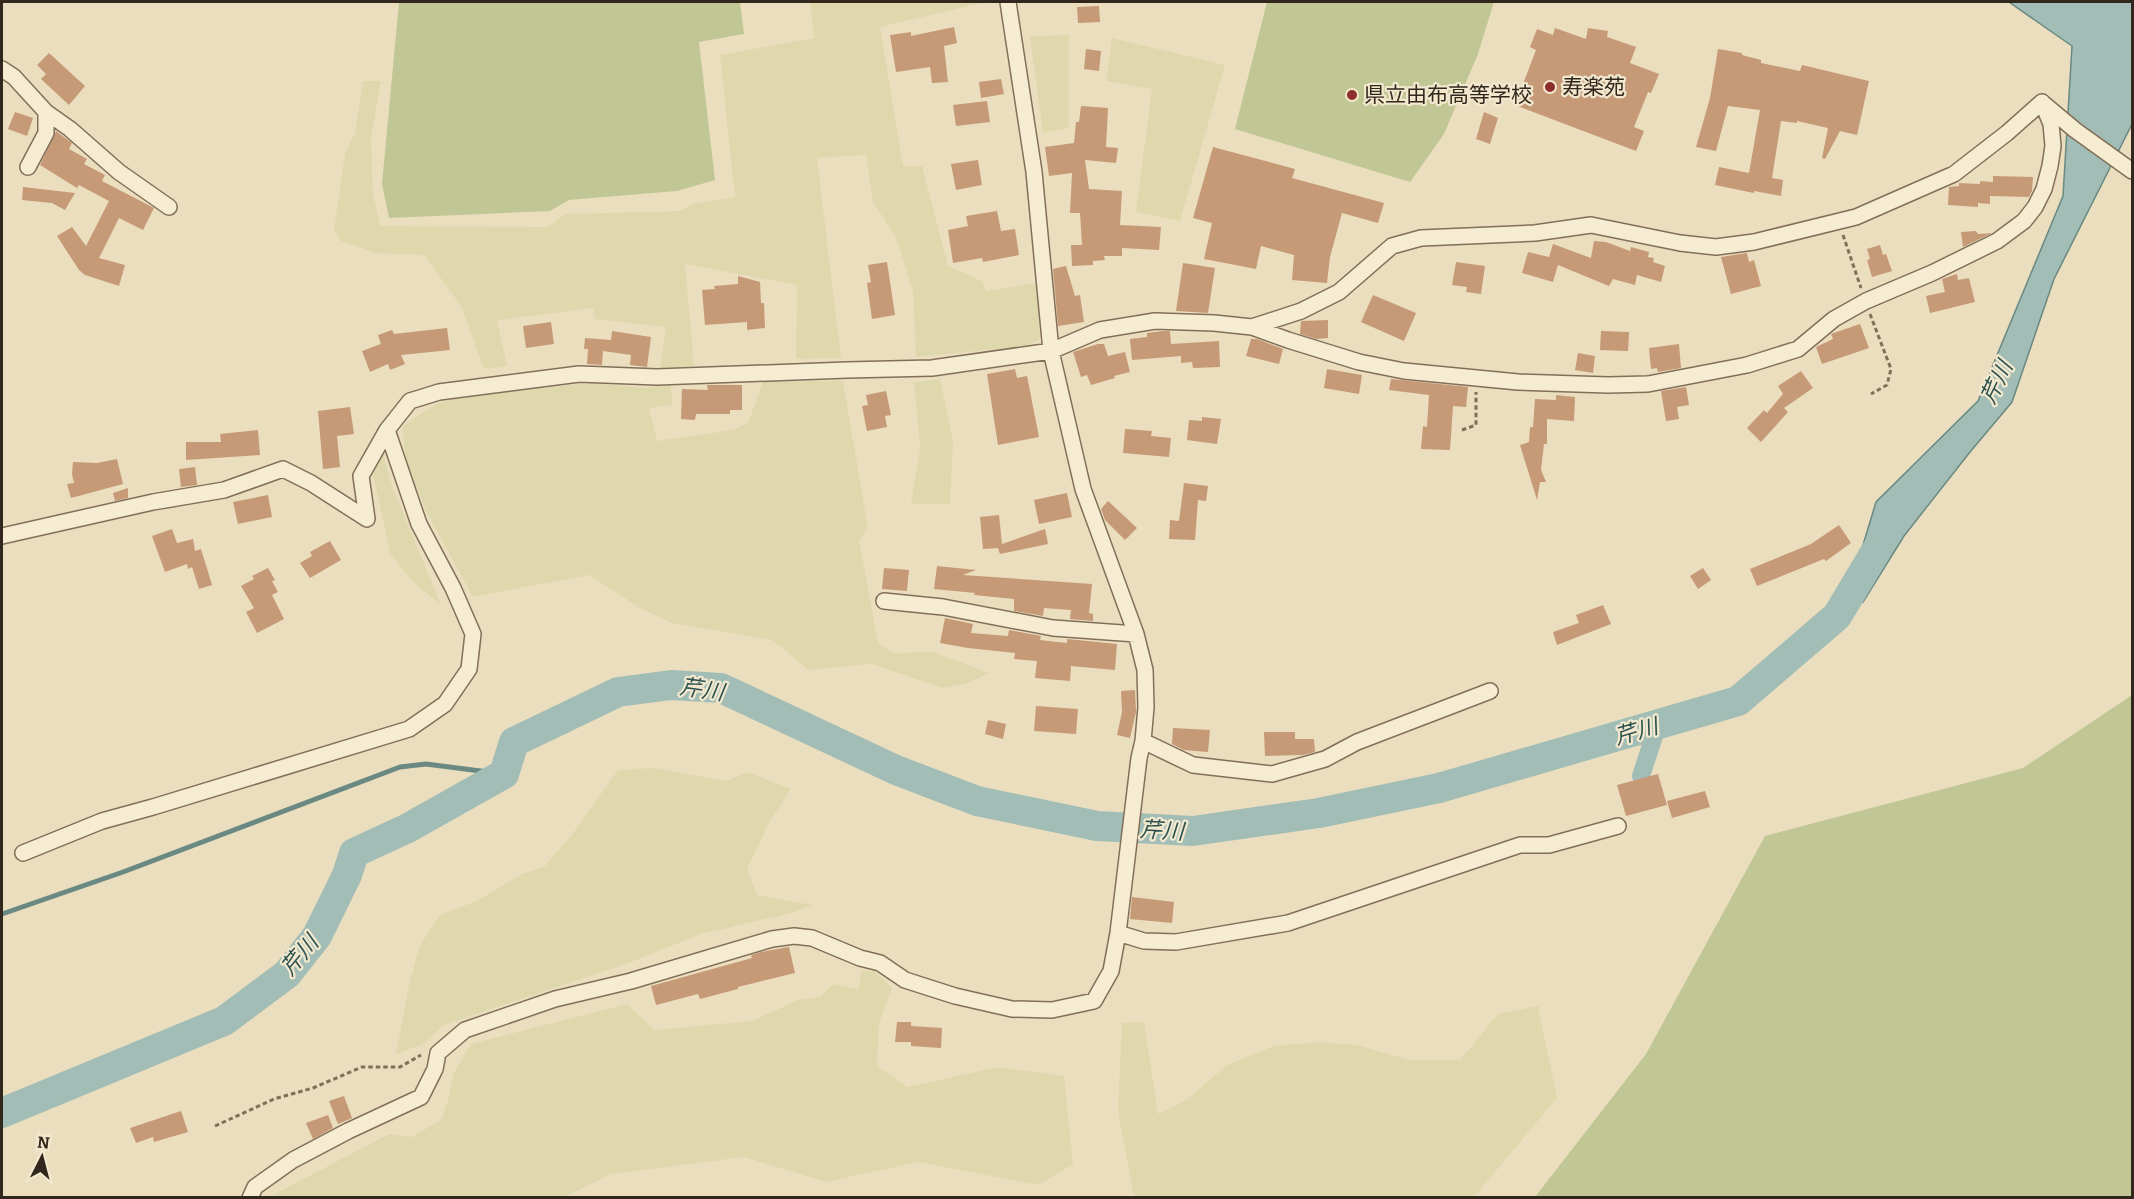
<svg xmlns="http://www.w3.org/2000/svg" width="2134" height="1199" font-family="Bitter,'Noto Sans JP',serif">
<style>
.farmland{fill:#dfd8ad}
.green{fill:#c1c794}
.water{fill:#a2bdb5;stroke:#6a8982;stroke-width:1.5}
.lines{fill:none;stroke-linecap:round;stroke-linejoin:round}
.stream{stroke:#6a8982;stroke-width:5}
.canal{stroke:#a2bdb5;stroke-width:18}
.river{stroke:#a2bdb5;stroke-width:30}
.building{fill:#c69977}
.minor-casing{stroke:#826f59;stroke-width:18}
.path{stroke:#826f59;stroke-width:3;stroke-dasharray:4.5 3;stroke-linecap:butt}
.minor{stroke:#f6ecd1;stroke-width:15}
.poi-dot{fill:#8d2d2d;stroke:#f2e8ce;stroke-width:2}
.labels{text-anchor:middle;stroke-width:4.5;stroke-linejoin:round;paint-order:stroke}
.poi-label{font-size:21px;fill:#32271c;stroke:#f2e8ce;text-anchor:start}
.water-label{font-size:22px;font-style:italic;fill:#2c514f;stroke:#f2e8ce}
</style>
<rect width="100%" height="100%" fill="#eadebf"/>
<path class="farmland" d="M810,2h175l-105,25 23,139h19l26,100 34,15 4,10 51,-8 3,56 -13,7 -111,11 -3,-65 -17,-55 -23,-35 -7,-47 -49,3 24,200 -45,1 1,-74 -112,-21 9,102 -34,2 6,-41 -71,-8 -2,-11 -96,12 10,46 -23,3 -23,-63 -37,-51 -48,-2 -35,-12 -7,-11 11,-76 10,-21 8,-52h18l-10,57 2,55 7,33 168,1 17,-13 115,-3 12,-7 43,-7 -15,-142 94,-17z
M1069,35v93l-26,5 -13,-97z
M1112,38l113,27 -45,156 -44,-9 16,-123 -46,-8z
M940,379l13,61 -3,64h-39l9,-56 -6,-66z
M843,381l25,147 -9,12 19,103 16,10 39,-1 56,21 -21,10 -26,5 -70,-24 -63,6 -37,-30 -100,-17 -32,-15 -51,-33 -116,22 -47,-86 -20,-51 -4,-34 36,-23 32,-8 122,-12 51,5 27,-3 3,20 -24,3 8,33 76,-11 15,-7 15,-41z
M383,453l9,33 49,119 -29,-24 -22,-28 -17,-80z
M653,768l74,13 20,-9 44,17 -21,32 -23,48 10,26 55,10 -21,8 -90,21 -70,28 -187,63 -21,19 -27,10 14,-73 10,-36 20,-30 39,-15 43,-26 22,-7 27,-31 47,-66z
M861,971h13l18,17 -13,35 -2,43 31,21 90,-20 66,9 9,88 -35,21 -120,-23 -92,20 -82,-25 -133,17 -47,23 -281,1 -10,-3 116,-61 23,3 29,-17 7,-20 5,-26 18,-30 156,-40 27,26 98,-9 46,-21 22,-3 13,-13 26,5z
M1538,1006l19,92 -83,99 -336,1 -5,-6 -15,-80 4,-89 22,-1 14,92 30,-15 39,-34 46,-19 48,-4 36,3 52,15h51l38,-46z"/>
<path class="green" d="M399,2h341l4,32 -45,8 16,138 -38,11 -108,9 -19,11 -161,7 -7,-34z
M1267,2h227l-16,52 -34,80 -34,48 -175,-53z
M2132,695v502h-597l111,-143 119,-218 258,-68z"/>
<path class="water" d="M2009,2h123v122l-78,155 -42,123 -42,50 -66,84 -41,66 -10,-24 23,-76 102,-101 85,-205 9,-150z"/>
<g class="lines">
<path class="stream" d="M2,914l121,-42 277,-105 26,-3 78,10"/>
<path class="canal" d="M1641,776l17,-52"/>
<path class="river" d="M2,1113l222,-92 63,-47 30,-38 30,-61 7,-22 54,-25 96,-54 10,-32 104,-50 53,-7 50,3 175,82 81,31 120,25 96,5 126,-18 120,-25 299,-87 99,-85 39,-65"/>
</g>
<path class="building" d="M1099,6l1,16 -22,1 -1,-16z
M954,27l3,16 -13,3 4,36 -16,1 -2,-16 -34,5 -6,-37 21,-3v4z
M1555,28l31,11 2,-11 20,3 -1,6 29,10 -6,16 29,11 -8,19 -3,-1 -14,35 10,4 -8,20 -121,-46 21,-55 -6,-3 7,-18 16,6z
M1086,49l15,2 -2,20 -15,-2z
M1718,49l24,4v2l19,5v3l39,8 2,-6 67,16 -12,54 -17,-4 -15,28 -3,-1 6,-30 -31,-7v2l-16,-2 -9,57 11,2 -2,16 -27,-5v2l-39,-8 4,-18 30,6 11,-63 -32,-4 -12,45 -20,-4 14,-49z
M49,53l36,33 -16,19 -28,-26 5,-5 -9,-9z
M1001,79l3,15 -23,4 -2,-16z
M987,101l3,21 -34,4 -3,-21z
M1081,106l27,2 -2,39 12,1 -2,15 -31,-3 4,29 33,2 -2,34 41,2 -2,23 -37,-2v8h-18l1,4 -12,1v4l-21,1 -1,-21h11l-2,-32h-10l2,-40 -23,3 -4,-29 29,-4 2,-21h3z
M15,112l18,6 -6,18 -19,-7z
M1484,112l14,6 -8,26 -14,-5z
M56,131l16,12 -3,6 18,10 -3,5 21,11 -3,6 52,27 -11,22 -24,-12 -20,40 26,7 -6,21 -34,-11 -6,-5 -22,-34 15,-9 14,19 23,-45 -30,-16 -2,3 -37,-23z
M1213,147l82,22 -3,9 92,25 -6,20 -36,-10 -12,44 -3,26 -35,-3 2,-25 -33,-9 -5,23 -52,-10 8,-36 -19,-5z
M978,160l4,25 -26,5 -5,-26z
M1993,176l40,1 -1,14 -3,6 -39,-1v8l-12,-1v4l-30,-2 1,-18 10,-1v-3l21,1v-3l13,1z
M23,187l52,6 -10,17 -13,-7 -30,-3z
M997,211l4,20 14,-2 4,26 -36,7 -1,-4 -29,5 -5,-33 20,-4 -2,-10z
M1976,231l2,3 14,-1 -29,14 -2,-15z
M1594,241l12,1 24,9 1,-4 18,5 -1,5 6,1 -1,4 12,4 -4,16 -24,-7 -2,10 -22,-6 -4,7 -51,-21 -5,17 -31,-9 6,-21 21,5 4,-13 38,14z
M1880,245l3,10 3,-1 6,17 -20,6 -5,-17 3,-1 -3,-10z
M1747,253l2,9 5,-2 7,26 -30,8 -10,-37z
M887,262l8,53 -23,4 -5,-36 4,-1 -3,-17z
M1456,262l29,4 -4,28 -15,-2 1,-5 -15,-2z
M1183,263l32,5 -7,45 -32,-2z
M1066,266l9,30 5,-1 4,27 -26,4 -5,-57z
M1957,274l1,6 11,-2 6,24 -45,11 -4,-17 19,-4 -3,-13z
M738,276l22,6 1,21h3l1,25 -18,2v-8l-42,3 -3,-35 13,-1 -1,-3 24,-2z
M1373,295l43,18 -12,28 -43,-19z
M1328,320v18l-12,1 -16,-5 1,-13z
M551,322l3,22 -28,4 -3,-22z
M1860,324l9,24 -47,16 -6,-17 17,-8 -2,-5z
M447,328l3,22 -49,5 4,9 -15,6 -2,-6 -18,8 -8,-21 19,-7 -3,-9 14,-5 2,4z
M612,331l39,6 -4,30 -17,-2 1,-10 -28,-4 -1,14 -15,-1 1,-15h-4l1,-11 26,2z
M1163,331h7l1,13 48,-3 1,26 -27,1 -1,-6 -11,1v-7l-49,4 -2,-21 17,-2v-4z
M1601,331l28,1 -1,19 -28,-1z
M1251,339h6l26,10 -4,15 -33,-8z
M1098,344h6l4,12 17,-4 5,20 -16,4 1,2 -24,7 -4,-10 -6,2 -8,-25z
M1679,344l2,24 -23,4 -1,-4 -6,1 -2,-21z
M1578,353l17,3 -2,17 -18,-3z
M1015,369l2,9 10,-2 12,61 -41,8 -11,-71z
M1327,369l35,6 -3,19 -35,-6z
M1801,371l12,17 -29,20 4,4 -27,30 -14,-14 17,-18 3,3 16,-19 -5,-8z
M1391,379l77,8 -2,20 -13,-1 -3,44 -29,-1 2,-23 4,1 2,-32 -40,-5z
M707,385h35v25h-12v4h-34l-1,6 -14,-1 1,-30 26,1z
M1686,387l3,18 -12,2 2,12 -13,2 -5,-30z
M886,391l5,24 -6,1 2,11 -20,4 -5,-25 6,-1 -2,-10z
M1556,395l19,2 -1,24 -27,-2v25h-3l-3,26 5,12h-6l-3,18 -17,-55 9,-3 1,-15h3l2,-28 21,1z
M350,407l4,27 -17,2 3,31 -17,2 -5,-58z
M1202,417l19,2 -4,25 -30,-4 2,-20 13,1z
M1125,429l27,2 -1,5 20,2 -2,19 -46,-4z
M258,430l2,25 -74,5v-18h35l-1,-8z
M117,459l6,25 -52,14 -4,-14 7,-1 -2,-9 1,-12 24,1z
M195,467l2,18 -16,2 -2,-18z
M1184,483l24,3 -2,15 -8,-1 -3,40 -26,-1 1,-19 9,1z
M128,488v10l-13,3 -2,-8z
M1067,493l5,24 -33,7 -5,-24z
M268,495l4,22 -34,7 -5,-22z
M1108,501l29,27 -12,12 -20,-20 -4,-11z
M999,515l3,29 43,-15 3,15 -48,10 -2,-6 -15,1 -3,-32z
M1839,525l12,18 -25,18 -2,-2 -67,27 -7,-17 61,-25z
M172,529l5,14 16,-4 2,12 6,-2 11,36 -13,4 -7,-22 -4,2 -1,-5 -22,8 -13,-36z
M330,541l11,19 -31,18 -10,-15 12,-7 -2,-4z
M937,566l39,4 -13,5 129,9 -3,29 4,1v7l-23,-2 1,-9 -27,-2 -1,8 -29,-5v-12l-40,-4 1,-2 -41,-4z
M268,568l7,12 -3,1 6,11 -6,3 12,24 -27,14 -11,-21 8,-4 -13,-22 13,-7 -2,-3z
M884,568l25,2 -2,21 -25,-2z
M1703,568l8,12 -13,9 -8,-13z
M1603,605l8,19 -54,21 -4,-13 26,-9 -3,-8z
M945,618l28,6 -2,9 37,3 1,-6 32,6 -1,4 27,3v-4l50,5 -2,26 -44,-4 -1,15 -35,-3 2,-17 -23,-2 1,-6 -47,-5 -28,-5z
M1135,690l1,22 -6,26 -13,-3 5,-23 -1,-21z
M1036,706l42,3 -2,25 -42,-3z
M988,720l18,4 -3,15 -18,-5z
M1173,728l37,2 -2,22 -24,-2 -12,-6z
M1264,732h31v7h19l1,13 -12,3 -38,1z
M1658,774l9,31 -41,11 -9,-31z
M1705,791l5,16 -38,11 -5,-17z
M1132,897l42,5 -2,21 -42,-4z
M789,947l6,26 -57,14v2l-38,10 -2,-5 -42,11 -5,-19 101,-28 -1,-3 10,-3z
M897,1022h14v4l31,2 -1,20 -30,-2v-4h-16z
M344,1096l8,22 -14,6 -9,-23z
M181,1111l7,21 -34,10 -1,-5 -17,6 -6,-15z
M328,1115l5,13 -20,11 -7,-16z"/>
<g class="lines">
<g class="minor-casing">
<path id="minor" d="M2,69l12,8 32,35v21l-18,34
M2044,104l31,26 57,41
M46,112l24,17 49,43 50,35
M1252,327l49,-16 38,-19 53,-46 29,-8 114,-5 56,-8 89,18 36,4 38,-5 102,-25 98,-43 53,-41 35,-31
M2,536l151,-34 71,-12 59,-21 28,14 56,36 -6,-43 26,-46 23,-29 29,-9 140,-18 78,3 190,-7 85,-2 119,-17 49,-21 55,-9 59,2 38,4 36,13 71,22 45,9 114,11 90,3 40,-1 99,-19 51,-16 36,-30 32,-18 66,-28 65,-32 27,-20 11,-14 9,-18 6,-23 3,-20 -2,-22 -9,-22
M884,601l59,6 110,21 83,6
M1143,741l50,24 79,9 53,-15 32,-17 133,-51
M23,853l79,-32 51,-14 256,-78 36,-25 24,-35 4,-35 -20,-46 -34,-64 -32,-94
M1118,933l26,8 32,1 112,-19 232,-78h29l69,-19
M250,1198l5,-11 38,-27 55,-29 73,-34 14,-28 3,-16 27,-23 90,-31 76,-18 141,-42 22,-3 18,2 48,20 20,5 25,17 50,16 57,13 40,1 42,-9 17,-30 7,-38 21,-175 4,-17 3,-34 -1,-37 -9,-36 -53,-145 -32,-138 -17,-179 -26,-170"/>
</g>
<path class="path" d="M1843,235l18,53
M1870,314l21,55 -4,16 -16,9
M1462,430l14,-5v-33
M215,1126l59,-27 39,-11 49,-21h38l21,-12"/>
<use href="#minor" class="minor"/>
</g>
<g class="poi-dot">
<circle cx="1550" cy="87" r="6"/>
<circle cx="1352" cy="95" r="6"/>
</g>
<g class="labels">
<g class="poi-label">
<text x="1562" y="94">寿楽苑</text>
<text x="1364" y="102">県立由布高等学校</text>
</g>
<g class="water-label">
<text transform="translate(1996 382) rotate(-64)" y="8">芹川</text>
<text transform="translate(702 689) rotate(8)" y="8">芹川</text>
<text transform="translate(1636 731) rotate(-16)" y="8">芹川</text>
<text transform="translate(1162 830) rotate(3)" y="8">芹川</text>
<text transform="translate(299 955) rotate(-50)" y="8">芹川</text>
</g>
</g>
<rect width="2134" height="1199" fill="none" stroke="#32271c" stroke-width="6"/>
<g transform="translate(42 1157) rotate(6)" stroke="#f2e8ce" stroke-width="4.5" paint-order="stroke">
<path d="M0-4.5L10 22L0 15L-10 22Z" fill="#32271c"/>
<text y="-9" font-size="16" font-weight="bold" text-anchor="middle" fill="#32271c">N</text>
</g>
</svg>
